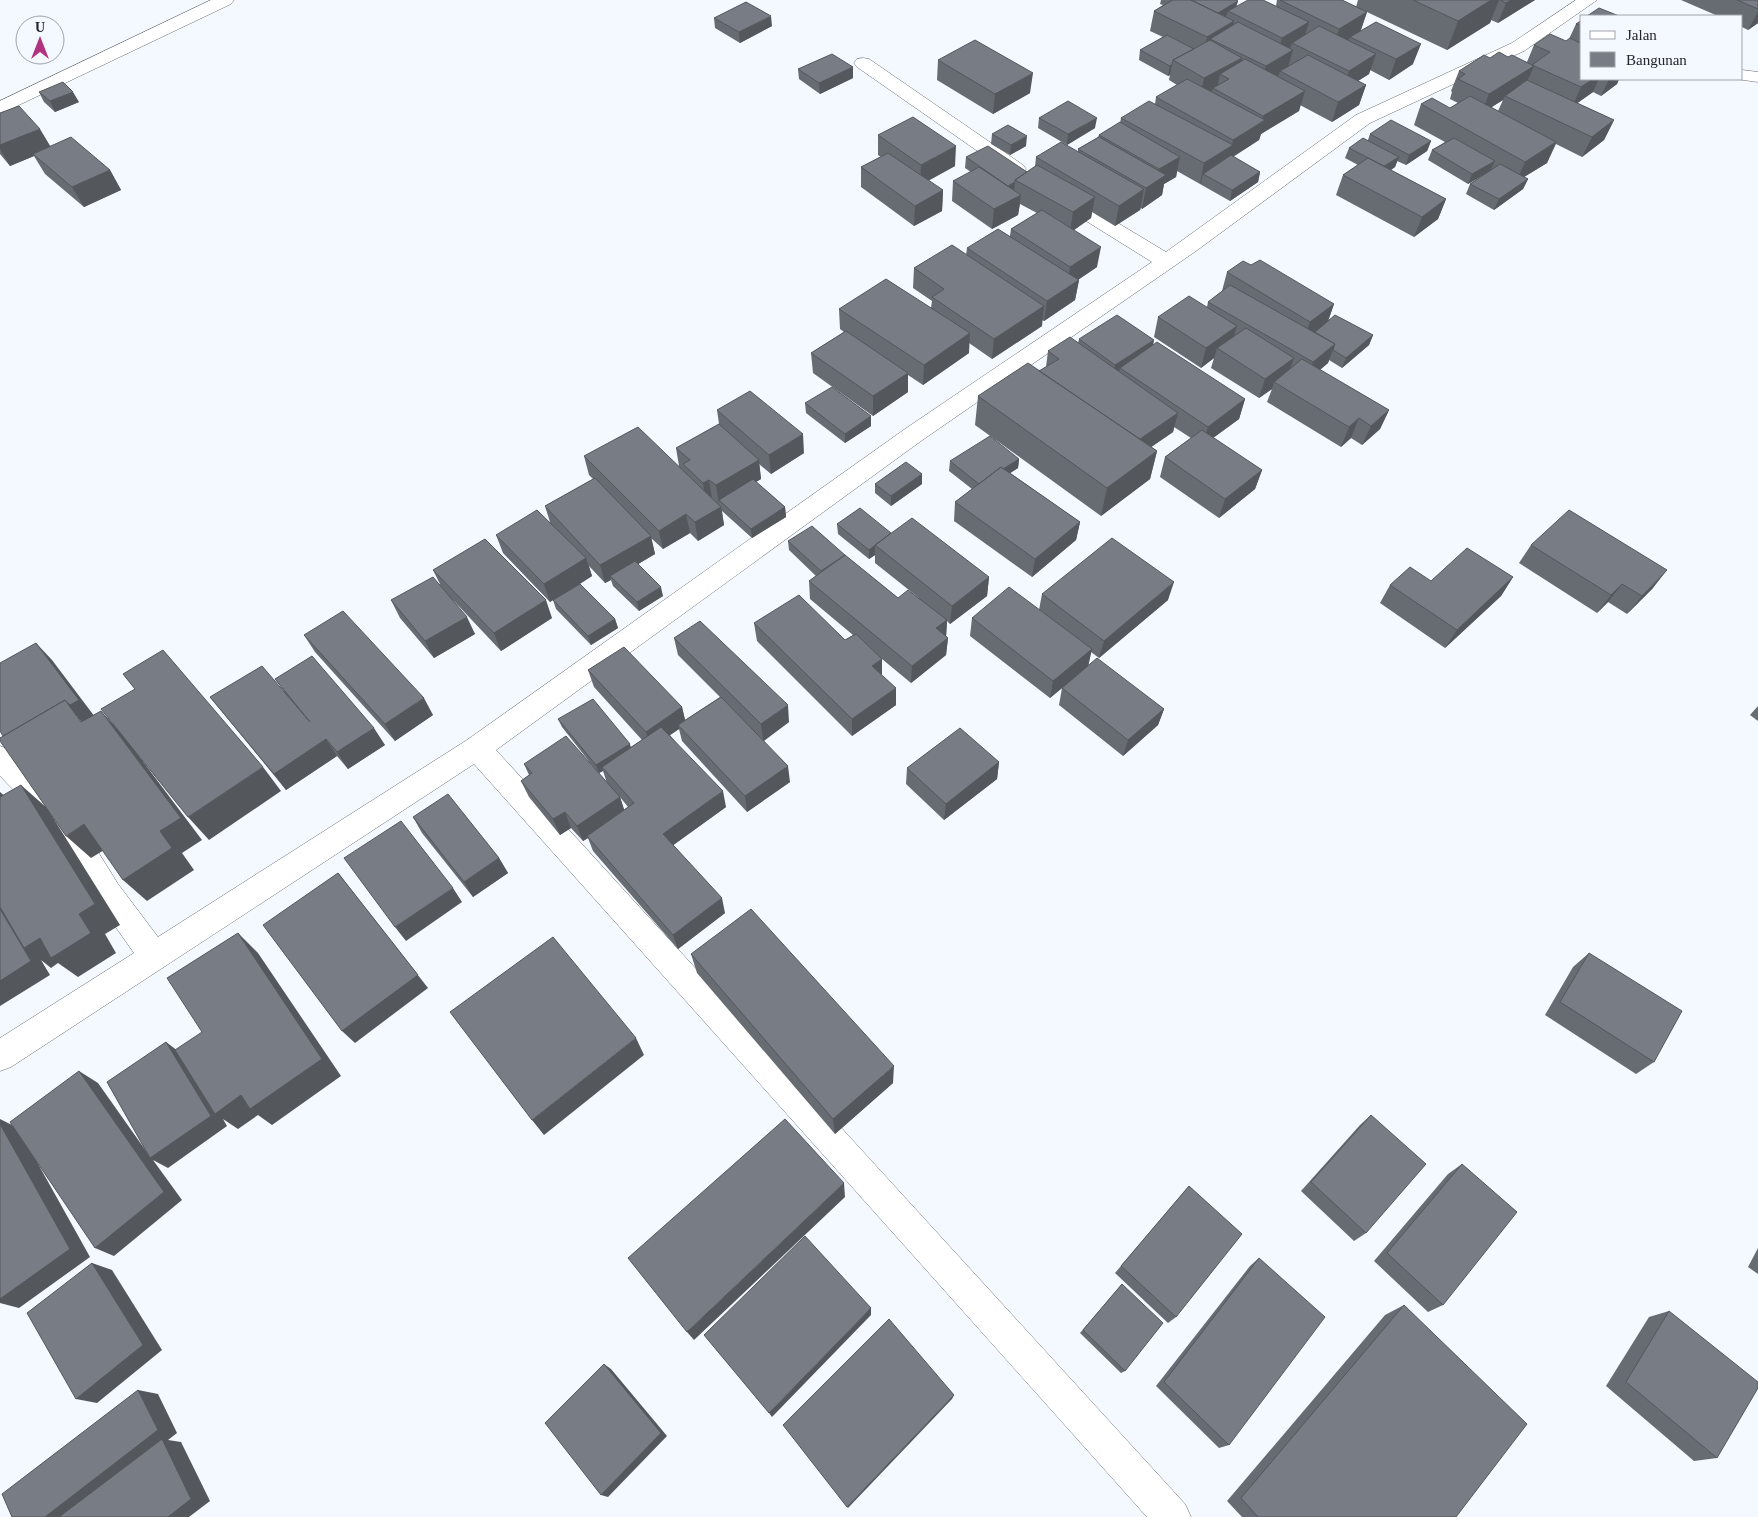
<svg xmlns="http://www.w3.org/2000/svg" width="1758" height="1517" font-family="'Times New Roman',serif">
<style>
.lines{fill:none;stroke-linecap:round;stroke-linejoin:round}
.minor-casing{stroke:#686d74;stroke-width:1}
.minor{fill:#fff;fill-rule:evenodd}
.wall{fill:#676b72;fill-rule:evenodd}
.shaded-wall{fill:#54575c}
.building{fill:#787c84;stroke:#54575c}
</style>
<rect width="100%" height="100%" fill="#f4f8ff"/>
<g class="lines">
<g class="minor-casing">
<path id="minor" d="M211,0h23l-3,4 -231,110v-13z
M1576,0h21l-73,51 -154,72 -174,128 -275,190 -425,309 689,754 6,13h-44l-673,-753 -463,303 -11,4v-33l134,-85 -36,-51 -43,-69 -55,-57v-30l10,4 65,65 43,69 40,53 309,-197 438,-311 247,-167 -98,-61 -3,-4 3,-4 7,-2 7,2 98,59 190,-137 156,-72z
M863,58l6,1 154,106 3,4 -3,4h-14l-152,-106 -3,-4 3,-4z
M1742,70l16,2v10l-22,-3h6z"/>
</g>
<use href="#minor" class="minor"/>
</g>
<path class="wall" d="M1161,0h75l2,1 -2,5h40l1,-6h65l14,7 2,-7h177l-37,23 -7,-3 -1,3 -43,27 -80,-38 -6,18 52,34 -24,16 -19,-10 -1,4 -11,7 8,4 -7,20 -27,17 -32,-17 -1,6 -38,23 -2,6 -26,17 27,15 -2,10 -28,19 -30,-17 1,-1 -1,1 -23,-13 -1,6 -12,7 -2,11 -20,14 -1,-1 -1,2 -25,16 -23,-14 -1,6 -18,12 24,37 -19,13h1l-4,20 -31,21 -2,-1v6l-50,33 -23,-16v10l-46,32 -15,-10v17l-35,24 -60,-43 -2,-20 33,-21 -4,-3 -1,-20 92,-1 1,-7 -19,-13 1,-20 52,-13 1,-7 43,-12 1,-7 26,-16 -17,-9 -2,11 -26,14 -40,-28 1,-20 18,-9 -6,-4 1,-11 61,15 8,-5 1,-10 42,-6v-2l20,-12 1,-2 21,-12 1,-5 34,-14 1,-7 21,-12 -8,-5 1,-5 -2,1 -29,-16 1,-10 23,-13 -13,-6 4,-20 9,-6 -3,-1z
M1681,0h77v23l-10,7 -6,-3v-11h-24z
M714,18l58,8 -32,17 -25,-15z
M1582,20v59h37l-2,5 -16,12 -8,-4 -16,11 37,17 -10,20 -22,17 -26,-13 -9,19 -23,14 4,2 -5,10 -29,21 -28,-16 4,-10 18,-12 -20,12 -40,-24 4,-10 13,-8 -31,-17 7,-21 29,4 8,-5 -8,-4 2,-7 -1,-1 8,-20 31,-13 18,-1 19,5 7,-17 32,-4 3,-2 7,-15zM1503,100l-5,11 -7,-4z
M938,60l92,33 -37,21 -56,-34z
M853,67v11l-33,16 -21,-15 -1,-10z
M39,92l40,10 -24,10 -11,-10z
M0,113l50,33 60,24 11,20 -37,17 -39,-33 -11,-18 -24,10 -10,-12z
M1039,118l56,10 -28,17 -29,-17z
M992,134l34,12 -16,9 -19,-11z
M1370,134l61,7 -4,10 -21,14 -9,-4 -2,6 -4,3 55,29 -8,20 -24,18 -78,-42 7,-20 15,-10 -13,-7 4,-10 19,-8z
M878,135l77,31 -27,15 15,9 -1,21 -28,15 -53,-39v-20l20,-10 -3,-2z
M1251,265l83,39 -6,17 45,14 -4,10 -27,23 -13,-8 -1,3 -8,7 69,40 -9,19 -18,16 -11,-7 -10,9 -74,-45 5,-13 -13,9 -48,-30 3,-10 -13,10 -47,-31 4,-20 49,-10 1,-5 14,-11 5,-19z
M1079,339l75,1 -1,5 92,54 -6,20 -26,19 49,32 -7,19 -36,29 -59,-41 5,-20 26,-19 -17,-11 -1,5 -22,15 6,4 -7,28 -49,37 -126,-91 3,-29 61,-25 7,-4 2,-16 30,-8z
M805,403l66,13v10l-26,17 -39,-30z
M717,410l87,43 -33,21 -12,-10 2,15 -5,3 29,25 1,10 -34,21 -30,-27 2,14 -26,16 -8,-8 -27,16 -12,-11 4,16 -17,10 25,32 -24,15 -26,-25 -2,-6 -6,3 -16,-17 3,10 -12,8 35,35 3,9 -27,17 -35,-36 -3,-9 -3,2 -47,-49 -7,-18 54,-13 -5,-16 48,-27 -4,-4 -5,-19 95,10 -3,-18 43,-24z
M1019,459l-1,9 -8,5 70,49 -4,18 -44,37 -78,-56 1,-19 17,-13 -23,-18 1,-10z
M922,474v10l-31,22 -16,-13v-9z
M837,524l54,9 98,44 -2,19 -37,28 -3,-3 -1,15 2,2 -2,17 -35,28 -29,-24v16l14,30 -44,31 -95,-95 -3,-18 91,17 8,-5 -43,-36 -1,-18 7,-5 -27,-26 -1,-9 58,15 52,42h21l-44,-35v-8l-6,4 -31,-25z
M1531,545l122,43 -26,26 -19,-12 -11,11 -78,-50z
M433,570l119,48 -51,33 -48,-51 22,34 -41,24 -34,-40 -9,-18 49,-16z
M1513,577l-12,19 -56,52 -65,-45 10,-18 41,-4z
M1042,594l126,6 -69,58 -8,-6 -3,14 76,43 -6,16 -35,31 -64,-51 3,-17 3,-3 -15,13 -80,-62 2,-18 67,-8z
M304,635l129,80 -38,26 -80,-89z
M674,638l115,84 -25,19 26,41 -43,30 -65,-71 -3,-12 -9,6 56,72 -53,38 52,68 -47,36 -85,-98 -5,-13 -5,3 -12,-13 -11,7 -31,-38 -8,-16 8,-6 -5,-11 71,5 -33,-42 -4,-8 73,28 11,-7 -48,-53 -6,-17 94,37 3,13 35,-23 -42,-42zM603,771l4,12 -8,-10zM620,797l8,10 -4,3z
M275,679l110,66 -37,24 -11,-13 -51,34 -76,-93 74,-6z
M1758,706v15l-8,-6z
M999,762l-2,17 -53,41 -38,-36 1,-16z
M413,817l86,41 9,15 -35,24 -51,-64z
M1589,953l65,109 -18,12 -91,-59 28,-48z
M691,954l202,129 -58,51 -138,-161z
M1371,1115l-5,118 -12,8 -53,-50 59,-66z
M1462,1164l-19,141 -15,7 -54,-51 74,-87z
M1189,1186l-13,131 -8,6 -53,-50z
M1758,1248v26l-10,-7z
M1259,1258l-30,187 -10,3 -63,-62 94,-120z
M1122,1284l3,87 -4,2 -41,-40z
M1404,1305l52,212h-214l-15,-16 158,-186z
M1669,1311l48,147 -23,3 -88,-75 43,-69z"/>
<path class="shaded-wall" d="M1491,0h8l-9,23 -43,27 11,-29z
M1511,0h24l-37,23 8,-20z
M1238,1l-3,10h-7l-2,5 -18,12 2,-10z
M1367,12l-7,20 -10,5 -1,2 -16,10 6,-20z
M1758,12v11l-10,7z
M771,16l1,10 -32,17 -1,-11z
M1234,21l-4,20 -20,-2 -3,16 -5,3 5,-21z
M1309,22l-6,20 -11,1 -3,8 -12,7 5,-20z
M1421,44l-8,20 -24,16 7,-21z
M1293,50l-6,20 -7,1 -1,4 -19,12 6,-21z
M1376,54l-7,20 -27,17 7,-20z
M1242,58l-5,20 -8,1 -9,-5 -3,15 -4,-1 -1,3 -12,7 4,-20z
M1172,64l-2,11 -2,1 2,-10z
M1534,66l-9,20 -20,10 -2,4 -22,14 8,-20z
M853,67v11l-33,16 -1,-11z
M1033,73l-3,20 -37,21 2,-20z
M1593,79h6l-6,13 -21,15 9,-20z
M1609,79h10l-2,5 -16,12z
M1366,85l-7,20 -27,17 6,-20z
M1305,91l-6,20 -38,23 -2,6 -30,19 -26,15 -2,9 -1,1 4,-21 28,-17 1,-6 29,-18 1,-6z
M73,92l6,10 -24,10 -5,-11z
M1097,118l-2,10 -28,17 1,-11z
M1614,120l-10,20 -22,17 10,-20z
M40,129l12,20 -19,5 1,2 -24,10 -10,-17v-4z
M1027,136l-1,10 -16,9 1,-10z
M1431,141l-4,10 -21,14 3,-10z
M1556,142l-9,21 -31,19 9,-20z
M956,146l-1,20 -35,19 1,-20z
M1180,157l-4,20 -12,7 -2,11 -20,14 4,-21 11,-7 2,-12z
M1399,157l-4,10 -15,10 4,-10z
M1495,161l-5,10 -22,13 4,-10z
M110,170l11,20 -37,17 -12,-20z
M1260,172l-2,10 -28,19 2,-11z
M1528,179l-5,10 -29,21 5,-11z
M1015,182l-1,10 -7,4 1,-10z
M1144,189l-4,21 -25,16 4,-20z
M943,190l-1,21 -28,15 1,-20z
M1021,195l-3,20 -26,14 2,-20z
M1095,197l-4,21 -21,15 3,-21z
M1446,199l-8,20 -24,18 8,-20z
M1101,247l-4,20 -30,20 3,-20z
M1079,280l-4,20 -31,21 3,-20z
M1334,304l-7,20 -24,18 7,-20z
M1044,306l-2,20 -50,33 2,-20z
M1237,326l-6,20 -14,2 -3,10 -13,10 5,-20z
M970,333l-1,20 -46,32 1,-20z
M1373,335l-4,10 -27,23 4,-10z
M1154,340l-5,20 -29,8 -3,13 -6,4 4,-20z
M1335,344l-7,19 -22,18 7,-19z
M1294,358l-7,19 -13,5 -2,7 -13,9 6,-19z
M908,373v19l-35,24v-20z
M1245,399l-6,20 -37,27 6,-19z
M1389,410l-9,19 -18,16 9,-19z
M1178,413l-5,19 -42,29 5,-19z
M871,416v10l-26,17v-9z
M1359,418l-8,20 -10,9 8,-20z
M803,434l1,19 -33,21 -2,-19z
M1157,451l-7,28 -49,37 6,-28z
M1019,459l-1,9 -40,26 1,-9z
M759,460l2,19 -40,23 -2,-2v4l-3,-19z
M1262,470l-7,19 -36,29 6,-19z
M922,474v10l-31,22v-10z
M709,480l3,19 -6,3 -3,-19z
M721,507l3,18 -26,16 -3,-19z
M785,507l1,10 -34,21 -1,-9z
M686,514l4,19 -27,16 -4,-18z
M1080,522l-4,18 -44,37 3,-18z
M651,536l4,18 -42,25 -3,-3 1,4 -6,3 -5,-18z
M875,545v10l-6,4v-9z
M586,558l6,18 -42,26 -6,-18z
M1667,570l-14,18 -26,26 15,-18z
M989,577l-2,19 -37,28 2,-18z
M1513,577l-12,19 -56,52 12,-18z
M1174,582l-6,18 -69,58 5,-17z
M1622,584l-14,18 -11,11 14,-18z
M661,587l2,9 -24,15 -2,-9z
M546,600l6,18 -51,33 -7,-18z
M467,617l8,17 -41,24 -9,-17z
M615,619l3,9 -27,17 -3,-9z
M947,620l-1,18 -10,-10z
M948,638l-2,17 -35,28 1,-17z
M36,643l16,17 43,57 -12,7 -14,-18z
M1092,649l-4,18 -38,31 3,-17z
M882,659v17l-10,-10z
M896,688v17l-44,31v-17z
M424,698l9,17 -38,26 -10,-17z
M788,705l1,17 -26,19 -2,-17z
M682,707l4,17 -8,1 1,4 -28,19 -5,-16z
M1164,709l-6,16 -35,31 5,-16z
M101,711l22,24 79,105 -20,13 12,17 -47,31 -24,-21 37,-49z
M374,728l11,17 -37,24 -11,-17z
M326,739l11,17 -51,34 -12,-16z
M630,744l2,8 -30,15 1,4 -4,2 -3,-8z
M999,762l-2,17 -53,41 2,-16z
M788,766l2,16 -43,30 -2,-16z
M263,767l18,24 -72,49 -21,-23z
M21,785l26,23 73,117 -15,9 11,19 -38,24 -20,-14 -7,5 -10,-8 9,15 -50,31v-115l40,47 39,-24z
M723,791l3,16 -58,42 -5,-15z
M0,792l19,16 -19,-11z
M620,797l5,15 -38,24 1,2 -5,3 -6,-15z
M565,812l6,16 -11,7 -7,-16z
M84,824l25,23 -18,11 -25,-22z
M499,858l9,15 -35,24 -9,-15z
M338,873l90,115 -73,55 -13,-12z
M453,888l9,14 -56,39 -11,-14z
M722,898l3,15 -47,36 -5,-14z
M238,933l20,20 83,123 -69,49 -14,-10 -20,14 -15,-10 4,7 -59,42 -15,-8 29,40 -68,56 -19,-8 -16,-177 19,12 53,75 15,-116 16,12 36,57z
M636,1038l8,17 -100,80 -12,-15z
M894,1066l-1,17 -58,51 -2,-15z
M0,1119l18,9 72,129 -71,51 -19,-5z
M844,1183l1,14 -151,143 -7,-8z
M92,1263l20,7 50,80 -65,53 -21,-4z
M871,1308v7l-99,102 -3,-4z
M604,1364l7,5 56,67 -59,61 -7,-2z
M138,1390l20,4 19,39 -9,7 13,2 29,59 -21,16h-144z
M954,1395l-2,4 -104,109 -1,-1z"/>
<path class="building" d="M1173,0h18l43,21 -27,16 -53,-26z
M1191,0h45l2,1 -20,12z
M1248,0h15l46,22 -27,16 -54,-27z
M1280,0h62l25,12 -28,17z
M1413,0h78l-33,21z
M1500,0h11l-5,3z
M1737,0h21v9z
M746,2l25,14 -32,16 -25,-14z
M1599,8l20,8h-32z
M1582,20v6l-6,-2z
M1238,22l55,28 -27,16 -56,-27z
M1376,22l45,22 -25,15 -46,-22z
M1319,26l57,28 -27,17 -57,-28z
M1550,34l16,7 4,-3 12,6v35h11l-12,8 -49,-22 18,-13 -16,-7z
M1167,35l27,14 -21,11 -1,4 -2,2 -30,-16z
M975,40l58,33 -38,21 -57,-34z
M1210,40l32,18 -38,20 -31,-18z
M1499,52l9,5 4,-2 22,11 -45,28 -31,-15 7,-5 -6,-3 25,-16 6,3z
M832,54l21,13 -34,16 -21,-14z
M1308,55l58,30 -28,17 -58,-31z
M1245,59l60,32 -42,25 -50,-28 16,-9 -9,-5z
M1187,79l78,41 -32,20 -77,-43z
M1527,80l87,40 -22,17 -87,-41z
M63,82l10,10 -23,9 -11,-9z
M1470,96l86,46 -31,20 -104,-58 11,-6 18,10z
M1068,101l29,17 -29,16 -29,-16z
M1149,101l84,44 -29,18 -83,-45z
M19,106l21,23 -40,16v-32z
M913,117l43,29 -35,19 -43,-30z
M1391,120l40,21 -22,14 -39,-21z
M1120,122l60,35 -21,12 -60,-34z
M1008,125l19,11 -16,9 -19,-11z
M71,137l39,33 -38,17 -39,-33z
M1099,137l67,38 -20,13 -68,-39z
M1363,138l36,19 -15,9 -35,-18z
M1454,138l41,23 -23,13 -40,-24z
M1061,142l83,47 -25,17 -83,-49z
M988,146l39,26 -12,8v2l-7,4 -42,-29z
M888,153l55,37 -28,16 -54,-39z
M1231,155l29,17 -28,18 -29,-16z
M1368,158l78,41 -24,18 -79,-42z
M1500,164l28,15 -29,20 -29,-15z
M1037,165l58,32 -22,15 -58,-32z
M979,167l42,28 -27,14 -41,-28z
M1042,210l59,37 -31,20 -59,-38z
M998,229l81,51 -32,21 -80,-53z
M952,245l92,61 -50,33 -62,-42 12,-8 -30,-21z
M1260,260l74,44 -24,18 -83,-50 16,-11 8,4z
M886,279l84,54 -46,32 -85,-56z
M1230,285l105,59 -22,18 -105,-60z
M1189,296l48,30 -31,22 -48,-31z
M1117,315l37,25 -39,25 -36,-26z
M1335,315l38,20 -27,23 -13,-8 2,-6 -20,-12z
M1246,328l48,30 -29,21 -48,-31z
M846,331l62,42 -35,23 -62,-43z
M1070,337l108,76 -38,26 -101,-68 20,-12 -11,-8z
M1157,342l88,57 -37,28 -88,-59z
M1302,359l87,51 -18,16 -12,-8 -10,9 -75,-45z
M1028,363l129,88 -50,37 -129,-92z
M832,387l39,29 -26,18 -40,-31z
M750,391l53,43 -34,21 -52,-45z
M719,424l40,36 -43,25 -7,-5 -6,3 -20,-19 7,-4 -14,-12z
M638,427l83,80 -26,15 -9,-8 -27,17 -75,-75z
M1202,430l60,40 -37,29 -60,-42z
M990,436l29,23 -16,10 -2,-2 -22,17 -29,-23z
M906,462l16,12 -31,22 -16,-12z
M1001,467l79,55 -45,37 -80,-57z
M595,478l56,58 -51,29 -55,-59z
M753,479l32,28 -34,22 -32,-29z
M860,508l31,25 -22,17 -32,-26z
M537,510l49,48 -42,26 -48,-49z
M1569,510l98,60 -25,26 -20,-12 -11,11 -80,-50z
M912,518l77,59 -37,29 -77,-61z
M812,526l34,30 -1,-1 -24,16 -33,-30z
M1112,538l62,44 -70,59 -62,-47z
M485,539l61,61 -52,33 -61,-63z
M1467,548l46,29 -56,53 -67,-45 20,-18 21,14z
M845,555l53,43 10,-8 39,30 -11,8 12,10 -36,28 -103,-85z
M635,561l26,26 -24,15 -27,-26z
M433,577l34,40 -42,24 -34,-41z
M580,584l35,35 -27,17 -35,-36z
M1009,587l83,62 -39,32 -81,-63z
M799,595l46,45 11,-6 26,25 -10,7 24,22 -44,31 -98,-96z
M343,611l81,87 -39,26 -81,-89z
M700,621l88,84 -27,19 -87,-86z
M36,643l43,57 -9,5 -5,-5 -62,36 -3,-5v-68z
M624,647l58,60 -36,25 -58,-62z
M163,650l100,117 -75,50 -87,-108 34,-20 -12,-15z
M312,656l62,72 -37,24 -11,-13 -52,35 -64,-77 52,-31 48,56 -35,-43z
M1097,658l67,51 -36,31 -66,-52z
M721,697l67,69 -43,30 -67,-71z
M593,699l37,45 -34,21 -38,-46z
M65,700l16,22 20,-11 80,107 -21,13 12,17 -49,32 -39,-56 -18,12 -66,-95v-3z
M661,727l62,64 -60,43 59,64 -49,37 -86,-99 47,-33 -32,-36z
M960,728l39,34 -53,42 -39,-36z
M566,736l54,61 -43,29 -12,-14 -12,7 -32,-38 11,-8 -8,-9z
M21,785l74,119 -16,10 12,19 -40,25 -11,-20 -16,10 -24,-41v-110z
M448,794l51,64 -35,24 -51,-65z
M401,821l52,67 -58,39 -51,-69z
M338,873l80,102 -76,56 -79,-106z
M0,909l31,52 -31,20z
M751,909l143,157 -61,53 -142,-165z
M238,933l84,126 -72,50 -9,-14 -26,19 -40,-64 27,-18 -35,-54z
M553,937l83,101 -104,82 -82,-108z
M1589,953l93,58 -28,51 -94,-60z
M166,1042l45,74 -61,42 -43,-76z
M79,1071l85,121 -69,56 -85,-126z
M1371,1115l55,49 -60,69 -55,-51z
M785,1119l59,64 -157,149 -59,-74z
M0,1124l70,125 -70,50z
M1462,1164l55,48 -74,93 -56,-52z
M1189,1186l53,48 -66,83 -55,-51z
M805,1236l66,72 -102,105 -65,-78z
M1259,1258l66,59 -96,128 -65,-63z
M92,1263l51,82 -67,54 -49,-86z
M1122,1284l41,39 -38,48 -42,-41z
M1404,1305l123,119 -71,93h-198l-17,-19z
M1669,1311l89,71v6l-41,70 -91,-76z
M889,1319l65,76 -107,112 -64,-82z
M604,1364l57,69 -60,62 -56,-72z
M138,1390l20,40 -113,87h-33l-10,-23z
M162,1439l29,60 -23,18h-109z"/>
<rect x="1580" y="15" width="162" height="65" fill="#f4f8ff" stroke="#a0a4a9"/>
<rect x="1590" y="31" width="25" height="8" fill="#ffffff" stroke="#a0a4a9"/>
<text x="1626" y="40" font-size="15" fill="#232528">Jalan</text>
<rect x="1590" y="52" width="25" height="15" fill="#787c84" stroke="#a0a4a9"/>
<text x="1626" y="65" font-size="15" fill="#232528">Bangunan</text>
<g transform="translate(40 40)"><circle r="24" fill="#f4f8ff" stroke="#a0a4a9"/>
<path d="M0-4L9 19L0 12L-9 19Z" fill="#b1327f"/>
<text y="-8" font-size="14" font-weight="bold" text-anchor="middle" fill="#232528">U</text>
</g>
</svg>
